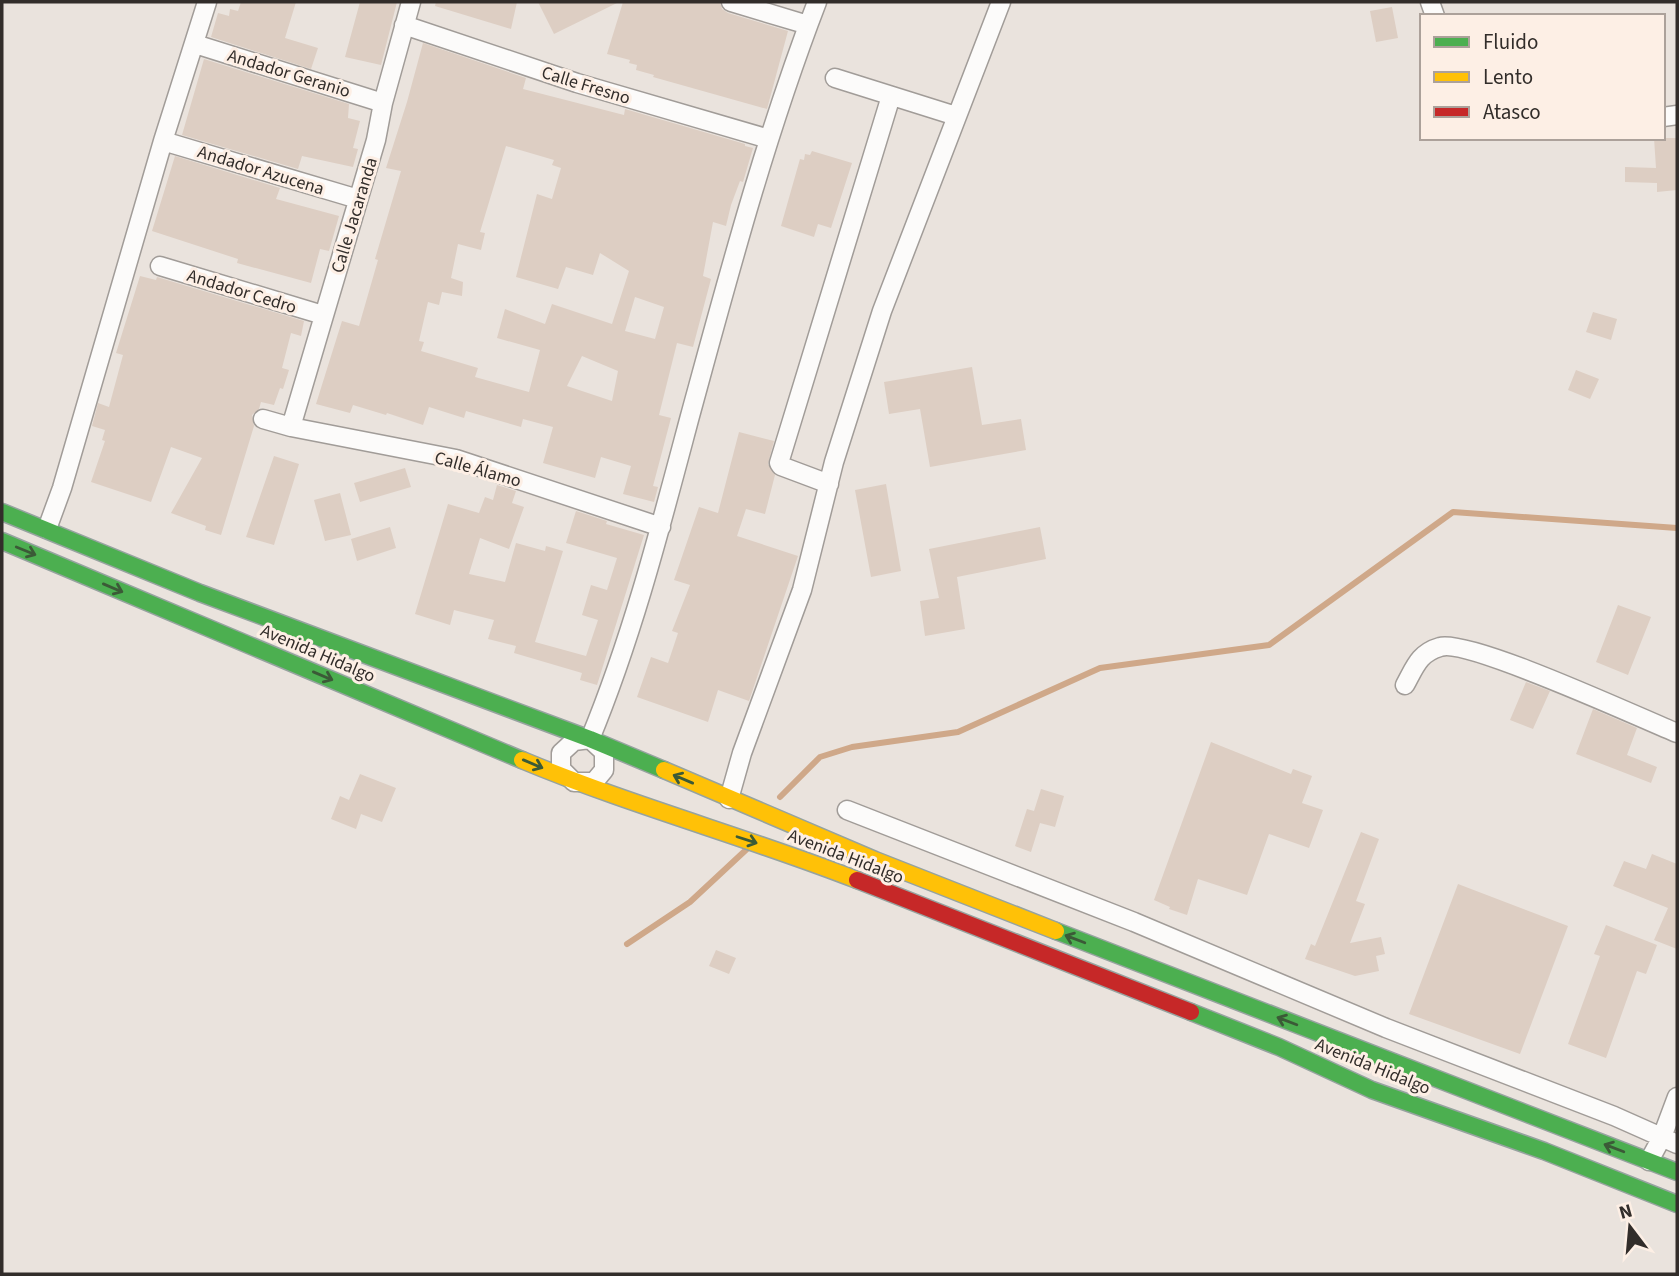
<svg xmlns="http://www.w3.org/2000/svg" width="1679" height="1276" font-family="'Source Sans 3',sans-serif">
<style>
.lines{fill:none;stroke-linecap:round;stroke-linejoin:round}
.stream{stroke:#cfa889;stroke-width:6}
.building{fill:#ddcec3;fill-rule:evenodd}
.street-casing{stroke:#a19c98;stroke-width:21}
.fast-casing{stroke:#96a39f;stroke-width:19}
.slow-casing{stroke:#96a39f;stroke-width:19}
.jam-casing{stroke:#96a39f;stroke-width:19}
.street{stroke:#fcfbfa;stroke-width:18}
.fast{stroke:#4caf50;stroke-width:16}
.slow{stroke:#ffc107;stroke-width:16}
.jam{stroke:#c62828;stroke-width:16}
.oneway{stroke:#3b5a37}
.labels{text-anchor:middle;stroke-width:6;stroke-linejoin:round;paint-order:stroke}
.street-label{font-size:18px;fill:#322d2a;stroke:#fdefe5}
</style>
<rect width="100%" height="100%" fill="#eae3dd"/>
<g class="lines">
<path class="stream" d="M780,797l40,-40 32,-10 106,-15 142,-64 169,-23 184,-133 224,16
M627,944l63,-42 58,-54"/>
</g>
<path class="building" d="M241,2h55l-11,36 33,10 -7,21 -100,-32 7,-24 11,3 1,-7 8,2z
M360,2h37l-16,63 -36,-8z
M436,2h81l-6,27 -76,-23z
M538,2h81l-65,32z
M623,2h97l2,7 6,4 60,18 -21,78 -114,-32 1,-2 -18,-5 1,-5 -8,-2 1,-3 -23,-6z
M1392,7l6,31 -22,4 -6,-31z
M423,43l103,35 -3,11 101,26 1,-6 120,35v2l8,2 -10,34 -3,-1 -9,24 -5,21 -13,-4 -10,54 8,3 -18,68 -16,-4 -18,72 12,3 -18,68 5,1 -4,15 -31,-8 8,-28 -30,-9 -6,21 -52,-15 10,-36 -30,-8 -2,8 -55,-16 -2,7 -35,-11 -6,18 -36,-12 -1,2 -33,-10 -3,8 -34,-9 26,-83 17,5 19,-66 -3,-1 26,-88 -15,-3 21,-66zM506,146l48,14 -2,5 9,3 -9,31 -15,-5 -21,83 42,12 8,-22 27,8 7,-22 29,18 -17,53 -60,-20 -7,20 -40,-15 -8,29 43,12 -11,42 -54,-15 3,-9 -57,-17 3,-9 -5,-1 9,-39 11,3 3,-13 20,4 1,-14 -12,-4 7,-34 23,6 4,-17 -5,-1zM635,297l29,10 -9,32 -30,-8zM582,356l36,15 -6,30 -45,-15z
M204,59l145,45 -1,14 12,3 -7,27 5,1 -5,18 -51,-11 -4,13 -116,-34z
M1654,138h23v52l-20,2v-9l-32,-1v-15l31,1z
M812,151l40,12 -21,65 -13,-4 -4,13 -33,-11 19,-67 4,1 1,-6 5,1z
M175,156l105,32 -4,11 63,17 -10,35 -9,-2 -9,34 -74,-20 1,-4 -86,-28z
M140,276l16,4 1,-3 147,44 -3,15 -10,-3 -9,35 7,2 -6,19 -3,-1 -6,17 -13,-3 -2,7 -7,6 2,11 -33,109 -16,-5 1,-4 -35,-13 31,-55 -31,-11 -20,55 -60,-20 14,-41 -3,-1 3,-10 -13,-4 6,-23 11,4 14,-52 -7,-2z
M1593,312l24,7 -6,21 -25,-8z
M972,367l10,58 39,-6 5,31 -96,17 -10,-58 -31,5 -5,-32z
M1576,370l23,9 -9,20 -22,-9z
M739,432l35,9 -6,23 7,11 -10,39 -19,-5 -9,27 61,20 -49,145 -31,-11 -10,32 -71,-25 14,-40 17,6 10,-30 -6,-2 18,-46 -16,-5 25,-73 19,6z
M274,456l25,8 -25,81 -28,-8z
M405,468l6,19 -51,15 -6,-19z
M886,484l15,87 -30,6 -16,-87z
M497,485l19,6 -4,12 12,4 -15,42 -29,-11 -11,36 36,8 11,-39 29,8 1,-5 17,5 -28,91 51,14 12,-36 -16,-5 9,-30 16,5 10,-32 -51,-15 10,-32 31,10 -1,3 38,11 -47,150 -17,-5 2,-7 -68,-20 2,-7 -28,-7 6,-19 -40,-10 -4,15 -35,-11 33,-110 31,9 6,-16 8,3z
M340,493l11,42 -26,6 -11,-41z
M390,527l6,21 -39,13 -6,-22z
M1040,527l6,32 -89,18 8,52 -40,7 -5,-35 19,-3 -10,-49z
M1618,605l33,12 -23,58 -32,-13z
M1526,682l24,9 -17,38 -23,-9z
M1593,709l44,19 -10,27 30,12 -6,16 -75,-29z
M1211,742l80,32 2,-5 19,7 -10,27 21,7 -14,38 -40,-14 -22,61 -49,-16 -11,36 -18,-6 1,-2 -16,-7z
M360,774l36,14 -14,34 -21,-8 -5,15 -25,-10 9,-23 9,4z
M1041,789l23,7 -9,31 -15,-4 -9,29 -16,-6 12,-37 7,2z
M1361,832l18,7 -23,62 9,3 -15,39 31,-6 4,17 -9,2 3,15 -24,5 -50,-17 6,-15 4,2z
M1652,854l25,10v85l-23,-9 14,-32 -55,-22 11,-25 22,8z
M1458,884l110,42 -48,128 -111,-40z
M1606,925l51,20 -11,29 -9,-3 -31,87 -38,-14 32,-88 -6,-2z
M716,950l20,8 -7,16 -20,-8z"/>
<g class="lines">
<g class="street-casing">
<path id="street" d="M731,2l77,23
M1430,2l5,14
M404,25l173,58 192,56
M195,44l188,59
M835,78l121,38
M1663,117l14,-2
M163,141l195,58
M160,266l163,49
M263,419l28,8 165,32 205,68
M291,427l85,-287 7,-37 28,-101
M829,484l-48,-18 -2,-3 112,-367
M47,529l15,-41 101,-347 44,-139
M1405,685c10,-18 14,-32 35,-38 28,-9 200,71 237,86
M590,739c43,-104 71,-214 100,-323 38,-139 75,-279 127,-414
M590,739l14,13v18l-10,12h-20l-13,-13v-16l13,-12z
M729,799l13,-46 60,-163 32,-128 48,-151 119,-309
M847,810l287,112 252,106 228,88 63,28
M1649,1161l13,-24 15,-40"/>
</g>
<g class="fast-casing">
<path id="fast" d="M2,512l198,81 390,146 74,31
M2,541l520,219
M1056,931l621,241
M1191,1012l88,35 93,43 172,61 133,53"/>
</g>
<g class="slow-casing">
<path id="slow" d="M522,760c110,46 225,77 335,120
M664,770l211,90 181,71"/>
</g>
<g class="jam-casing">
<path id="jam" d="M857,880l334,132"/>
</g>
<use href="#street" class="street"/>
<use href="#fast" class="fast"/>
<use href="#slow" class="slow"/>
<use href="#jam" class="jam"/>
</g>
<defs><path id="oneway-shaft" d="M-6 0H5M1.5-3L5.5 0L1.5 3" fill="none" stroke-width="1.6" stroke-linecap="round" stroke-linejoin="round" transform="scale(1.75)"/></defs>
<g class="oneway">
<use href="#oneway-shaft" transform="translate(26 551) rotate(22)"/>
<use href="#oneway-shaft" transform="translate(113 588) rotate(23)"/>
<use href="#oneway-shaft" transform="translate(323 676) rotate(23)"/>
<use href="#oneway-shaft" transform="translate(533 764) rotate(23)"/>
<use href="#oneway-shaft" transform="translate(683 779) rotate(-157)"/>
<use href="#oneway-shaft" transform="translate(747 840) rotate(18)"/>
<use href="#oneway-shaft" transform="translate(1075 939) rotate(-159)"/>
<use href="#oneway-shaft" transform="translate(1287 1021) rotate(-159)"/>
<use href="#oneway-shaft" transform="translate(1614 1148) rotate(-159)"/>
</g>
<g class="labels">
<g class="street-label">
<text transform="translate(289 73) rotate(17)" y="6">Andador Geranio</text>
<text transform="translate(586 85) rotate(17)" y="6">Calle Fresno</text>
<text transform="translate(261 170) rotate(17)" y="6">Andador Azucena</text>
<text transform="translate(354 215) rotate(-73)" y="6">Calle Jacaranda</text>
<text transform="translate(242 291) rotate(17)" y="6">Andador Cedro</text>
<text transform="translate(478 469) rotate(16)" y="6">Calle Álamo</text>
<text transform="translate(318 653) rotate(23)" y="6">Avenida Hidalgo</text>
<text transform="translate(846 856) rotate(21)" y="6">Avenida Hidalgo</text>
<text transform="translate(1373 1066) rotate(22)" y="6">Avenida Hidalgo</text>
</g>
</g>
<rect width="1679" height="1276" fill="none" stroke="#322d2a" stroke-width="7"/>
<rect x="1420" y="14" width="245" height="126" fill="#fdefe5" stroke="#aca19a" stroke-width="2"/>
<rect x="1434" y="37" width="35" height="10" fill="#4caf50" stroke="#aca19a" stroke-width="2"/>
<text x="1483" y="49" font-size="21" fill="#322d2a">Fluido</text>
<rect x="1434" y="72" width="35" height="10" fill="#ffc107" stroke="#aca19a" stroke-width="2"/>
<text x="1483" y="84" font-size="21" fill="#322d2a">Lento</text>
<rect x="1434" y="107" width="35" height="10" fill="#c62828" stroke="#aca19a" stroke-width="2"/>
<text x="1483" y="119" font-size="21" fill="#322d2a">Atasco</text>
<g transform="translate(1630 1227) rotate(344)" stroke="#fdefe5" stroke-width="5" paint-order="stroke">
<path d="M0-5L12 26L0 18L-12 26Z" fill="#322d2a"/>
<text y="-10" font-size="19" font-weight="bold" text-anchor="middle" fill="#322d2a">N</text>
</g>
</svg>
